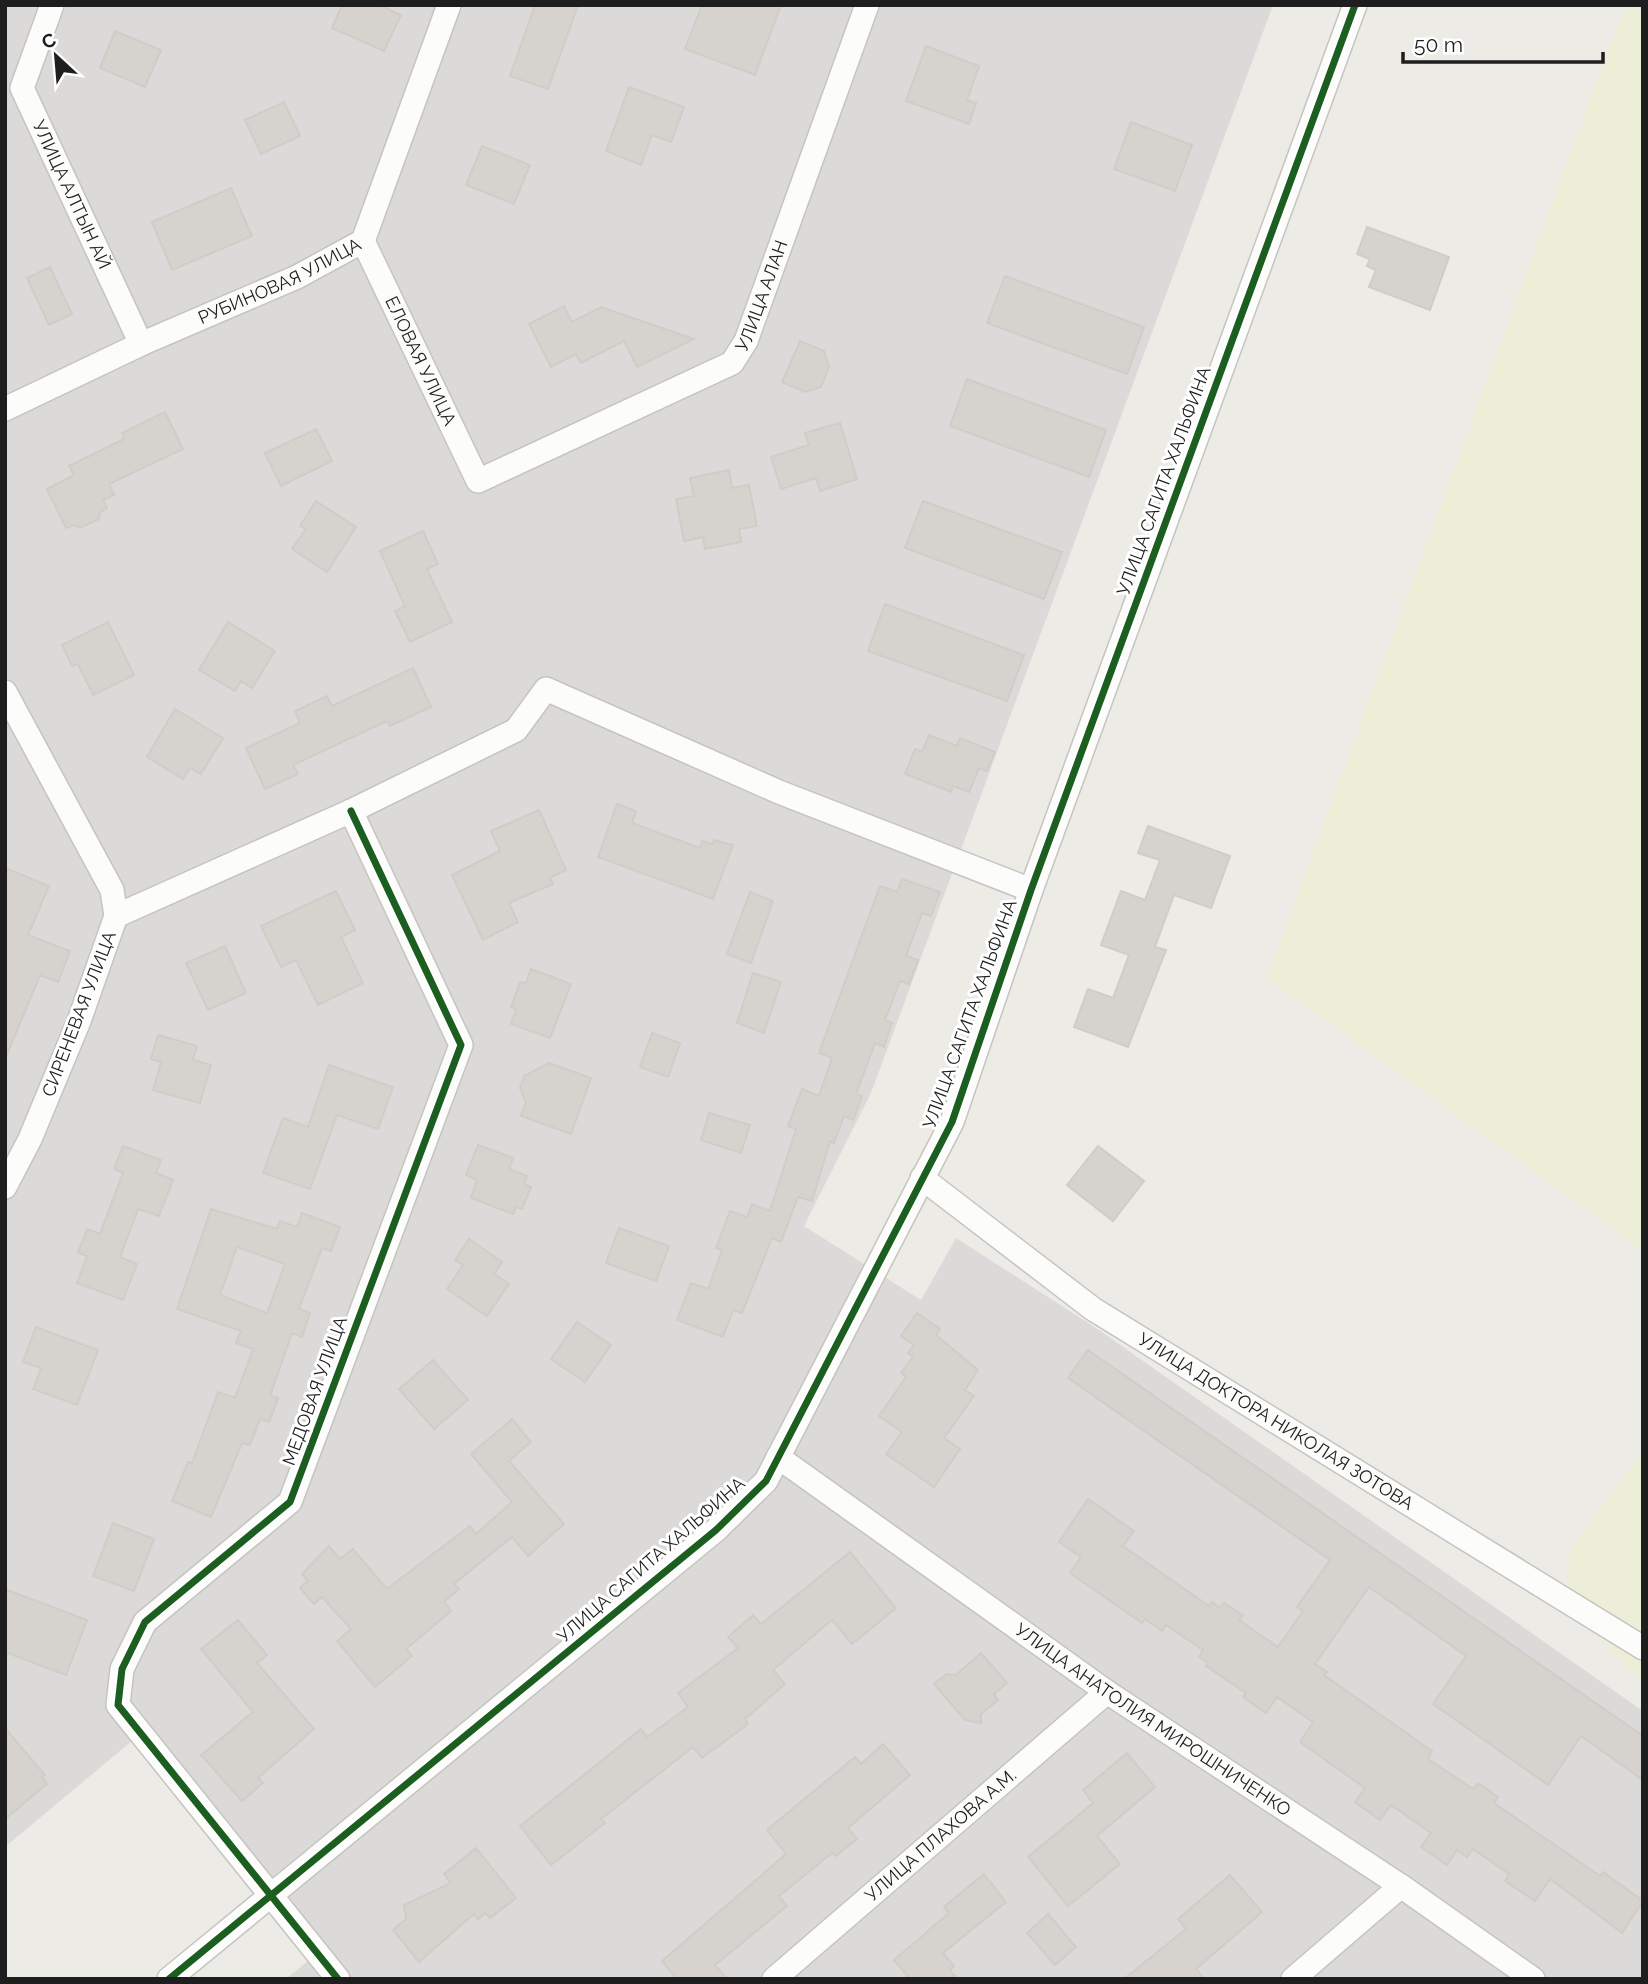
<svg xmlns="http://www.w3.org/2000/svg" width="1648" height="1984" font-family="Raleway,sans-serif">
<style>
.residential{fill:#dcdad8}
.farmland{fill:#edeed8}
.building{fill:#d6d3cf;stroke:#d0ccc7;stroke-width:2;fill-rule:evenodd}
.lines{fill:none;stroke-linecap:round;stroke-linejoin:round}
.street-casing{stroke:#c5c4c2;stroke-width:26}
.street{stroke:#fcfcfb;stroke-width:23}
.cycleway-casing{stroke:#fff;stroke-width:11}
.cycleway{stroke:#1b5e20;stroke-width:7}
.labels{text-anchor:middle;stroke-width:6;stroke-linejoin:round;paint-order:stroke}
.street-label{font-size:18px;fill:#1e1e1e;stroke:#fff}
</style>
<rect width="100%" height="100%" fill="#edebe6"/>
<path class="residential" d="M5,5h1268l-402,1088 -67,133 117,74 35,-62 140,90 547,383v268h-1357l35,-29 -188,-210 -128,107z"/>
<path class="farmland" d="M1625,5h18v1246l-376,-273z
M1643,1449v230l-14,-8 -43,-49 -20,-44 4,-27z"/>
<path class="building" d="M342,5h37l22,10 -17,36 -52,-23z
M535,5h43l-30,84 -38,-13z
M702,5h79l-26,70 -70,-26z
M115,31l46,19 -16,37 -45,-19z
M926,46l53,20 -12,34 9,3 -7,21 -63,-23z
M629,87l55,20 -13,35 -19,-7 -11,30 -35,-14z
M284,102l16,34 -39,18 -16,-34z
M1131,122l61,23 -17,46 -61,-22z
M482,146l48,19 -16,39 -48,-19z
M231,188l21,48 -80,34 -20,-48z
M1367,227l82,30 -19,53 -61,-23 7,-17 -9,-4 3,-7 -13,-5z
M50,267l22,47 -23,11 -22,-47z
M1005,276l139,51 -17,47 -140,-51z
M564,306l8,16 29,-15 93,32 -57,28 -13,-26 -43,22 -5,-9 -25,13 -22,-43z
M800,341l24,10 5,16 -8,20 -16,5 -23,-10z
M967,379l139,51 -17,47 -139,-51z
M165,412l18,37 -74,35 5,11 -11,5 4,8 -7,4 -1,7 -19,9 -6,-3 -8,3 -19,-39 27,-14 -5,-9 55,-27 -2,-6z
M840,423l17,56 -37,12 -4,-13 -35,11 -10,-32 38,-12 -4,-12z
M316,429l16,32 -51,25 -16,-33z
M729,470l3,18 17,-3 8,41 -18,3 2,13 -36,7 -2,-12 -19,4 -8,-42 18,-3 -4,-18z
M316,501l40,26 -29,45 -35,-23 14,-20 -6,-3z
M923,501l139,51 -18,47 -139,-51z
M423,531l15,33 -11,5 25,53 -42,20 -15,-31 10,-5 -25,-55z
M885,604l139,51 -17,46 -139,-50z
M108,622l26,53 -41,20 -15,-31 -6,2 -10,-21z
M228,622l47,29 -23,37 -11,-7 -6,10 -36,-21z
M413,668l18,39 -41,19 -3,-5 -94,44 5,9 -33,15 -19,-41 54,-25 -5,-12 32,-15 5,10z
M175,709l48,29 -22,36 -11,-6 -7,11 -36,-22z
M929,735l28,11 3,-8 35,14 -8,19 -8,-3 -10,24 -16,-6 -2,6 -46,-18 10,-25 7,3z
M617,804l19,7 -4,12 27,10 41,15 2,-7 10,3 2,-4 19,5 -20,54 -115,-42z
M539,810l27,60 -16,8 3,6 -44,19 9,19 -35,18 -31,-65 48,-24 -9,-20z
M1148,826l82,30 -19,52 -37,-13 -19,52 11,3 -38,97 -54,-20 14,-38 25,9 16,-43 -28,-10 20,-54 24,9 15,-40 -22,-7z
M5,868l44,18 -21,49 42,16 -12,31 -18,-7 -34,82z
M902,879l38,13 -9,24 -9,-3 -16,43 12,4 -9,24 -9,-3 -15,39 7,3 -8,24 -9,-4 -19,51 6,2 -9,24 -9,-4 -10,27 -4,-2 -18,60 -14,-4 -17,45 -9,-4 -30,75 -9,-3 -10,27 -46,-17 14,-37 17,6 14,-39 -6,-2 14,-37 17,6 5,-13 18,7 26,-82 -8,-3 14,-37 17,7 13,-38 -13,-5 61,-167 17,6z
M336,891l19,39 -14,7 22,46 -45,22 -22,-45 -15,7 -20,-41z
M750,892l23,9 -22,62 -24,-9z
M225,946l21,47 -38,17 -22,-47z
M531,969l40,15 -21,54 -39,-14 5,-15 -5,-2 9,-25 6,1z
M753,973l28,9 -17,51 -27,-10z
M652,1033l28,10 -12,34 -28,-10z
M158,1035l39,11 -4,14 18,5 -11,38 -47,-13 8,-28 -10,-3z
M549,1063l42,15 -20,56 -50,-18 5,-14 -6,-14 4,-12z
M329,1065l64,22 -15,42 -41,-14 -27,74 -47,-16 20,-55 25,9z
M709,1113l41,12 -9,28 -40,-13z
M478,1145l35,13 -4,11 18,7 -3,8 7,3 -9,22 -6,-2 -3,7 -42,-16 6,-18 -11,-5z
M123,1146l38,14 -5,13 17,7 -14,36 -21,-7 -18,48 17,7 -14,36 -46,-17 10,-27 -9,-3 9,-24 13,5 23,-61 -9,-4z
M1098,1146l46,35 -31,40 -46,-36z
M211,1209l66,20 3,-8 17,6 5,-14 38,14 -9,24 -9,-3 -23,61 11,4 -8,24 -10,-4 -22,63 8,2 -9,24 -9,-3 -10,26 -8,-2 -31,74 -39,-16 16,-39 4,1 26,-71 17,6 18,-49 -17,-6 5,-12 -64,-22zM237,1247l48,17 -18,49 -47,-18z
M619,1228l50,18 -13,35 -50,-18z
M469,1239l33,23 -8,12 15,10 -22,32 -40,-27 16,-24 -8,-5z
M917,1313l23,16 -4,6 42,35 -13,20 9,6 -30,42 16,11 -26,38 -48,-33 16,-22 -23,-16 27,-39 -5,-4 12,-16 -5,-4 6,-8 -13,-9z
M577,1322l34,23 -26,37 -34,-23z
M36,1327l62,23 -21,55 -44,-16 8,-21 -18,-6z
M1088,1350l555,386v44l-62,-44 -33,49 -115,-81 33,-48 -97,-69 -54,77 12,8 -3,3 108,76 -4,8 45,30 5,-6 20,14 -4,6 106,73 3,-4 40,29 -21,32 -72,-54 -15,22 -30,-20 4,-7 -36,-25 -6,8 -10,-7 -10,15 -26,-18 10,-14 -40,-28 -11,15 -25,-18 10,-14 -65,-46 13,-20 -36,-25 -11,16 -23,-16 3,-4 -40,-27 2,-3 -9,-6 4,-7 -37,-25 -4,6 -17,-12 -3,4 -72,-50 11,-16 -22,-15 29,-43 46,32 -11,15 86,60 3,-4 8,6 4,-5 19,12 -4,5 39,27 25,-36 -6,-4 33,-47 -262,-182z
M433,1360l35,40 -34,29 -35,-40z
M512,1419l19,23 -22,19 55,63 -36,32 -16,-19 -58,47 5,5 -15,13 7,9 -45,38 6,7 -37,31 -38,-46 14,-12 -29,-32 -8,7 -14,-16 8,-7 -6,-7 27,-28 11,13 13,-10 34,40 83,-63 6,8 36,-32 -41,-48z
M113,1523l41,16 -20,52 -41,-15z
M850,1552l46,56 -44,36 -20,-24 -59,50 12,14 -40,35 3,5 -46,34 -9,-11 -92,72 4,4 -54,42 -31,-39 121,-97 6,8 41,-30 -10,-14 60,-45 -10,-11 25,-22 8,9z
M5,1589l82,31 -21,55 -61,-23z
M238,1620l29,35 -10,8 57,66 -56,49 5,5 -21,18 -41,-46 52,-43 -52,-63z
M981,1653l26,30 -13,11 4,6 -17,14v9l-16,-3 -31,-36 13,-10 9,1z
M5,1728l40,47 -3,2 5,7 -42,35z
M883,1744l27,31 -62,53 9,11 -21,17 -4,-3 -53,43 8,10 -72,59 12,14h-50l-15,-18 124,-107 -19,-24 88,-73 6,7z
M1127,1753l28,34 -58,49 23,28 -52,42 -40,-49 65,-54 -10,-13z
M476,1848l40,50 -26,20 -4,-5 -8,6 -4,-5 -55,48 -26,-32 13,-11 -2,-14 47,-22 -7,-9z
M984,1874l22,28 -63,51 11,13 -4,4 7,9h-47l-16,-19 55,-47 -5,-6z
M1230,1875l32,37 -66,57 8,10h-80l62,-50 -8,-10z
M1048,1914l28,33 -21,18 -28,-32z"/>
<g class="lines">
<g class="street-casing">
<g id="street">
<path id="s1" d="M52,5l-30,83 119,256"/>
<path id="s2" d="M363,241l115,240 254,-118 14,-22 121,-336"/>
<path id="s3" d="M5,409l136,-65 156,-67 66,-36 86,-236"/>
<path d="M5,692l107,198 4,26 -37,105 -49,118 -25,48"/>
<path d="M116,916l235,-105 165,-81 30,-41 233,103 252,98"/>
<path id="s4" d="M922,1178l171,131 550,339"/>
<path id="s5" d="M778,1457l329,235 294,194 132,93"/>
<path d="M169,1979l547,-449 50,-49 186,-359 79,-232 324,-885"/>
<path d="M338,1979l-220,-274 4,-36 23,-47 145,-120 171,-457 -110,-234"/>
<path id="s6" d="M774,1979l333,-287"/>
<path d="M1293,1979l108,-93"/>
</g>
</g>
<use href="#street" class="street"/>
<g class="cycleway-casing">
<path id="cycleway" d="M169,1979l547,-449 50,-49 186,-359 79,-232 324,-885
M338,1979l-220,-274 4,-36 23,-47 145,-120 171,-457 -110,-234"/>
</g>
<use href="#cycleway" class="cycleway"/>
</g>
<g class="labels">
<g class="street-label">
<text dy="6" stroke="none"><textPath href="#s1" startOffset="206">УЛИЦА АЛТЫН АЙ</textPath></text>
<text dy="6" stroke="none"><textPath href="#s3" startOffset="303">РУБИНОВАЯ УЛИЦА</textPath></text>
<text dy="6" stroke="none"><textPath href="#s2" startOffset="620">УЛИЦА АЛАН</textPath></text>
<text dy="6" stroke="none"><textPath href="#s2" startOffset="133">ЕЛОВАЯ УЛИЦА</textPath></text>
<text transform="translate(1164 481) rotate(-70)" y="6">УЛИЦА САГИТА ХАЛЬФИНА</text>
<text transform="translate(79 1014) rotate(-69)" y="6">СИРЕНЕВАЯ УЛИЦА</text>
<text transform="translate(970 1014) rotate(-70)" y="6">УЛИЦА САГИТА ХАЛЬФИНА</text>
<text transform="translate(315 1391) rotate(-70)" y="6">МЕДОВАЯ УЛИЦА</text>
<text dy="6" stroke="none"><textPath href="#s4" startOffset="430">УЛИЦА ДОКТОРА НИКОЛАЯ ЗОТОВА</textPath></text>
<text transform="translate(651 1560) rotate(-41)" y="6">УЛИЦА САГИТА ХАЛЬФИНА</text>
<text dy="6" stroke="none"><textPath href="#s5" startOffset="458">УЛИЦА АНАТОЛИЯ МИРОШНИЧЕНКО</textPath></text>
<text dy="6" stroke="none"><textPath href="#s6" startOffset="220">УЛИЦА ПЛАХОВА А.М.</textPath></text>
</g>
</g>
<rect width="1648" height="1984" fill="none" stroke="#1e1e1e" stroke-width="14"/>
<g transform="translate(56 56) rotate(334)" stroke="#ffffff" stroke-width="5" paint-order="stroke">
<path d="M0-5L12 26L0 18L-12 26Z" fill="#1e1e1e"/>
<text y="-10" font-size="19" font-weight="bold" text-anchor="middle" fill="#1e1e1e">С</text>
</g>
<path d="M1403 52v10h200v-10" fill="none" stroke="#1e1e1e" stroke-width="3.5"/>
<text x="1414" y="52" font-size="21" fill="#1e1e1e" stroke="#ffffff" stroke-width="5" paint-order="stroke">50 m</text>
</svg>
